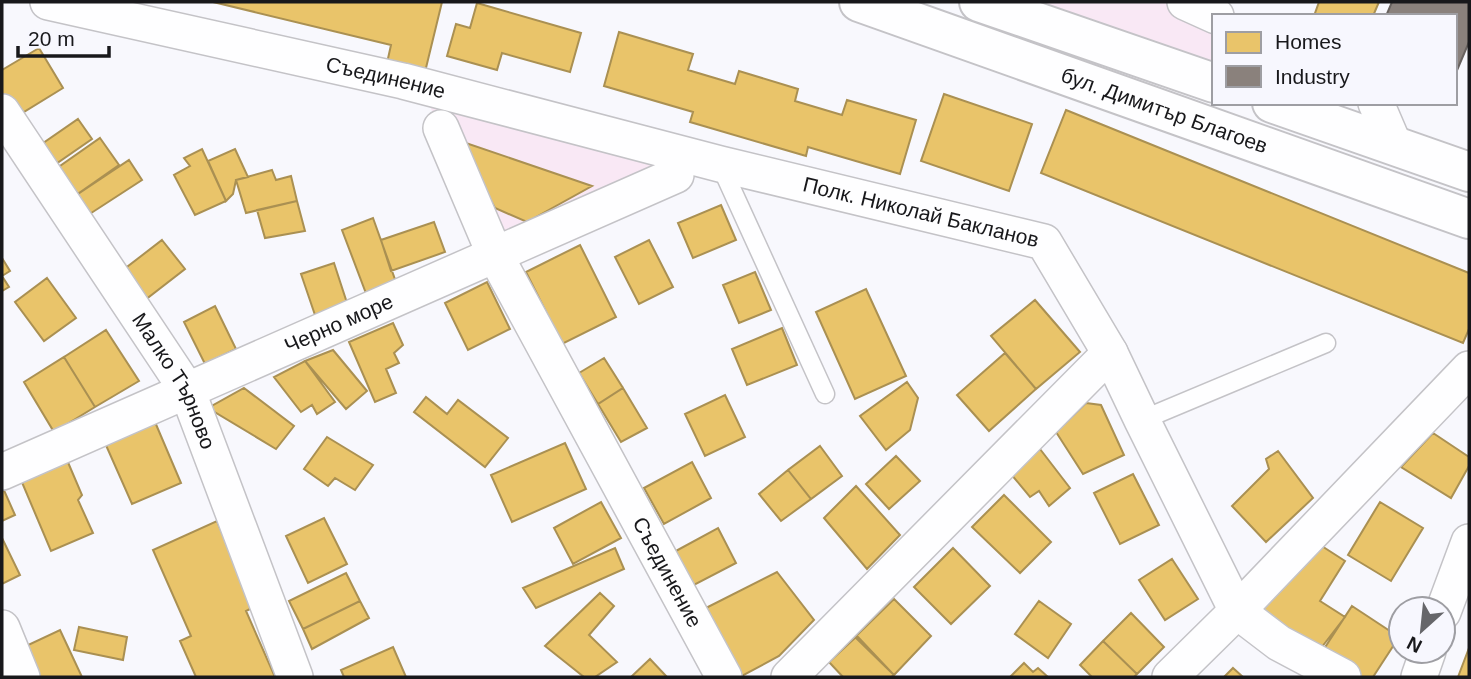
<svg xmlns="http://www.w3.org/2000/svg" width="1471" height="679" font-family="Arial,sans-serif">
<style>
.green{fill:#f9e8f5}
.homes{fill:#e9c46a;stroke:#aa9052;stroke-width:2}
.industry{fill:#8a817c;stroke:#68625f;stroke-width:2}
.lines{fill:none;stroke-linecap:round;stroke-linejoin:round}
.lane-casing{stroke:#c4c3c7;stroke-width:21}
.street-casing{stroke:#c4c3c7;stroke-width:38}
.secondary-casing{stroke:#c4c3c7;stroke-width:42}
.lane{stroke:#fefeff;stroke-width:18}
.street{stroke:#fefeff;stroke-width:35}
.secondary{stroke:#fefeff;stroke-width:38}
.labels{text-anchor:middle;stroke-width:7;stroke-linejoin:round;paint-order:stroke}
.street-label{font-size:21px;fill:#18181b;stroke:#f7f7fe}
</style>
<rect width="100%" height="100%" fill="#f8f8fd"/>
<path class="green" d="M979,2h206l29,14v67z
M421,86l299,78 -225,91z"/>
<path class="homes" d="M213,2h229l-17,70 -38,-9 4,-18z
M1319,2h60l-6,14h-59z
M477,3l104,30 -11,39 -68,-19 -5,17 -50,-14 9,-32 14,4z
M619,32l74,22 -5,16 47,14 4,-13 59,18 -3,12 47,14 5,-15 69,20 -16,54 -92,-27 -2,9 -116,-34 3,-10 -89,-26z
M39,48l24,40 -49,30 -12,-20v-28z
M944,94l88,30 -23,67 -88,-30z
M1066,110l403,163v56l-6,14 -422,-170z
M78,119l14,20 -42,29 -14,-20z
M100,138l19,27 -50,35 -19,-27z
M457,140l135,46 -65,36 -32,-14z
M202,149l24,52 -31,14 -21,-40 16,-9 -6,-8z
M235,149l13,28 -12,3 -3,14 -7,7 -18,-40z
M129,160l13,20 -60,39 -13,-19z
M272,170l4,10 15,-4 6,25 -51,12 -10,-33z
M297,201l8,30 -40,7 -8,-28z
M721,205l15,35 -43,18 -15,-35z
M373,218l24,67 -30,11 -25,-66z
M434,222l11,30 -54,19 -10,-31z
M162,240l23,29 -40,31 -22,-30z
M649,240l24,47 -34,17 -24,-47z
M580,245l36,72 -54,27 -36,-72z
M2,258l8,13 -8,5 7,11 -7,4z
M334,263l13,40 -32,12 -14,-41z
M755,272l16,38 -32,13 -16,-38z
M47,278l29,40 -32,23 -29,-39z
M487,282l23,47 -42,21 -23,-47z
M866,289l40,87 -51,23 -39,-87z
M1035,300l45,52 -44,37 -45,-53z
M215,306l21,43 -31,15 -21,-42z
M393,323l10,22 -9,8 5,10 -13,6 10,24 -21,9 -26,-60z
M782,328l15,37 -50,20 -15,-36z
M106,330l33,51 -44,26 -31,-50z
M333,350l34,41 -21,18 -41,-48z
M1005,353l31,36 -47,42 -32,-36z
M64,357l31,50 -41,25 -30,-50z
M604,358l19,30 -25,16 -19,-31z
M305,361l30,41 -18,12 -5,-9 -11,7 -27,-35z
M907,382l11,16 -8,32 -24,20 -26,-34z
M244,388l50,38 -18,23 -68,-41z
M623,388l24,40 -26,14 -23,-38z
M725,395l20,42 -40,19 -20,-42z
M426,397l21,17 11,-14 50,38 -23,29 -71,-55z
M1086,403l15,2 23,50 -41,19 -27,-42z
M155,422l26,61 -49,21 -27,-61z
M1433,433l36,24v9l-18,32 -50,-31z
M327,437l46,28 -18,25 -20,-12 -7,8 -24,-17z
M565,443l21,46 -74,33 -21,-47z
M820,446l22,30 -31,23 -23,-29z
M1040,449l30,39 -21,18 -10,-15 -9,6 -19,-23z
M1278,451l35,47 -47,44 -34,-36 37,-37 -3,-10z
M896,456l24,25 -31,28 -23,-25z
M67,460l15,35 -4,5 15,33 -42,18 -30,-71z
M692,462l19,36 -47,26 -20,-36z
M788,470l23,29 -30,22 -22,-27z
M1133,474l26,51 -39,19 -26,-51z
M856,486l44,49 -33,34 -43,-51z
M2,488h1l12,27 -13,6z
M1004,495l47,47 -31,31 -48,-46z
M601,502l20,36 -48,26 -19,-36z
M1380,502l43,26 -32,53 -43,-26z
M324,518l23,46 -39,19 -22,-47z
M217,521l37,86 -8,4 29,66h-79l-16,-36 11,-5 -38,-86z
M718,528l18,35 -44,23 -18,-34z
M2,538l18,37 -18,9z
M1314,541l31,20 -25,40 25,16 -27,35 -58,-40z
M615,548l9,21 -88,39 -13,-20z
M953,548l37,38 -39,38 -37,-37z
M1172,559l26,40 -33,21 -26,-40z
M777,572l37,48 -35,36 -39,21 -40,-66z
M346,573l14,28 -57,28 -14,-28z
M600,593l14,13 -25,29 28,27 -22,15h-11l-39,-31z
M894,599l37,37 -37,39 -39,-38z
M360,601l9,17 -57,31 -9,-20z
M1039,601l32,23 -23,34 -33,-24z
M1352,606l47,31 -26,40h-13l-38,-25z
M1131,613l33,34 -27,27 -34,-33z
M79,627l48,10 -4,23 -49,-10z
M60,630l22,47h-42l-14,-31z
M857,636l37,39 -3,2h-48l-14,-15z
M1103,641l34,33 -3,3h-42l-12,-12z
M393,647l13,30h-62l-3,-7z
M1469,648v29h-11z
M650,659l17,18h-36z
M1024,663l9,9 5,-4 10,9h-38z
M1233,668l10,9h-19z"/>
<path class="industry" d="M1392,2h77v40l-14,33v-59h-69z"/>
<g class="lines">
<g class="lane-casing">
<path id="lane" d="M720,164l105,230
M1142,420l184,-77"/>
</g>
<g class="street-casing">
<g id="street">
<path id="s1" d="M48,2l355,79 317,83 324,78 66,111 32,67 95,191 42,32 64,34"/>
<path d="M1185,2l31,14"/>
<path d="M1376,103l18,42"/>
<path id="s2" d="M2,112l185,278 108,287"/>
<path id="s3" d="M441,128l54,127 229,422"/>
<path id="s4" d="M2,472l674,-297"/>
<path d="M1443,612l26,-70"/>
<path d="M2,628l20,49"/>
<path d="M789,677l321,-324"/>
<path d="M1170,677l67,-66 232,-242"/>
<path d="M1419,677l9,-26"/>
</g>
</g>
<g class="secondary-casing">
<g id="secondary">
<path id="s5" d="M859,2l610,217"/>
<path d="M979,2l235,81"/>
<path d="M1272,103l197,69"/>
</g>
</g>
<use href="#lane" class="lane"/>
<use href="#street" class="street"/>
<use href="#secondary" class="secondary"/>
</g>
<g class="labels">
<g class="street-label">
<text dy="7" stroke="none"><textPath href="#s1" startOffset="346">Съединение</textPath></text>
<text dy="7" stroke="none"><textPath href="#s5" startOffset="324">бул. Димитър Благоев</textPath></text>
<text dy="7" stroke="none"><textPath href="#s1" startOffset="898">Полк. Николай Бакланов</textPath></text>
<text dy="7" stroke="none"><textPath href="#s4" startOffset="368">Черно море</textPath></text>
<text dy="7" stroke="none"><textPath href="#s2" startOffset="320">Малко Търново</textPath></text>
<text dy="7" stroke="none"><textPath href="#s3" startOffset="499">Съединение</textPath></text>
</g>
</g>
<rect width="1471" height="679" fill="none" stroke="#18181b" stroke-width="7"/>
<rect x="1212" y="14" width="245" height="91" fill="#f7f7fe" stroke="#9e9ea3" stroke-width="2"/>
<rect x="1226" y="32" width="35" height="21" fill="#e9c46a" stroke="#9e9ea3" stroke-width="2"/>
<text x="1275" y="49" font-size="21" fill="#18181b">Homes</text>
<rect x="1226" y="66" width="35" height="21" fill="#8a817c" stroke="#9e9ea3" stroke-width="2"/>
<text x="1275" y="84" font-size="21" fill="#18181b">Industry</text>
<g transform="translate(1422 630) rotate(207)"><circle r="33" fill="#f7f7fe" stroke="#9e9ea3" stroke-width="2"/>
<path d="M0-5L12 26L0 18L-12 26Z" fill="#66666a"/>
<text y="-10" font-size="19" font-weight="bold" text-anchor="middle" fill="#18181b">N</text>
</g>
<path d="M18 46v10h91v-10" fill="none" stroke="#18181b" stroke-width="3.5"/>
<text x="28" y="46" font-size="21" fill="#18181b" stroke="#f7f7fe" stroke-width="5" paint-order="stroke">20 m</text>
</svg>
